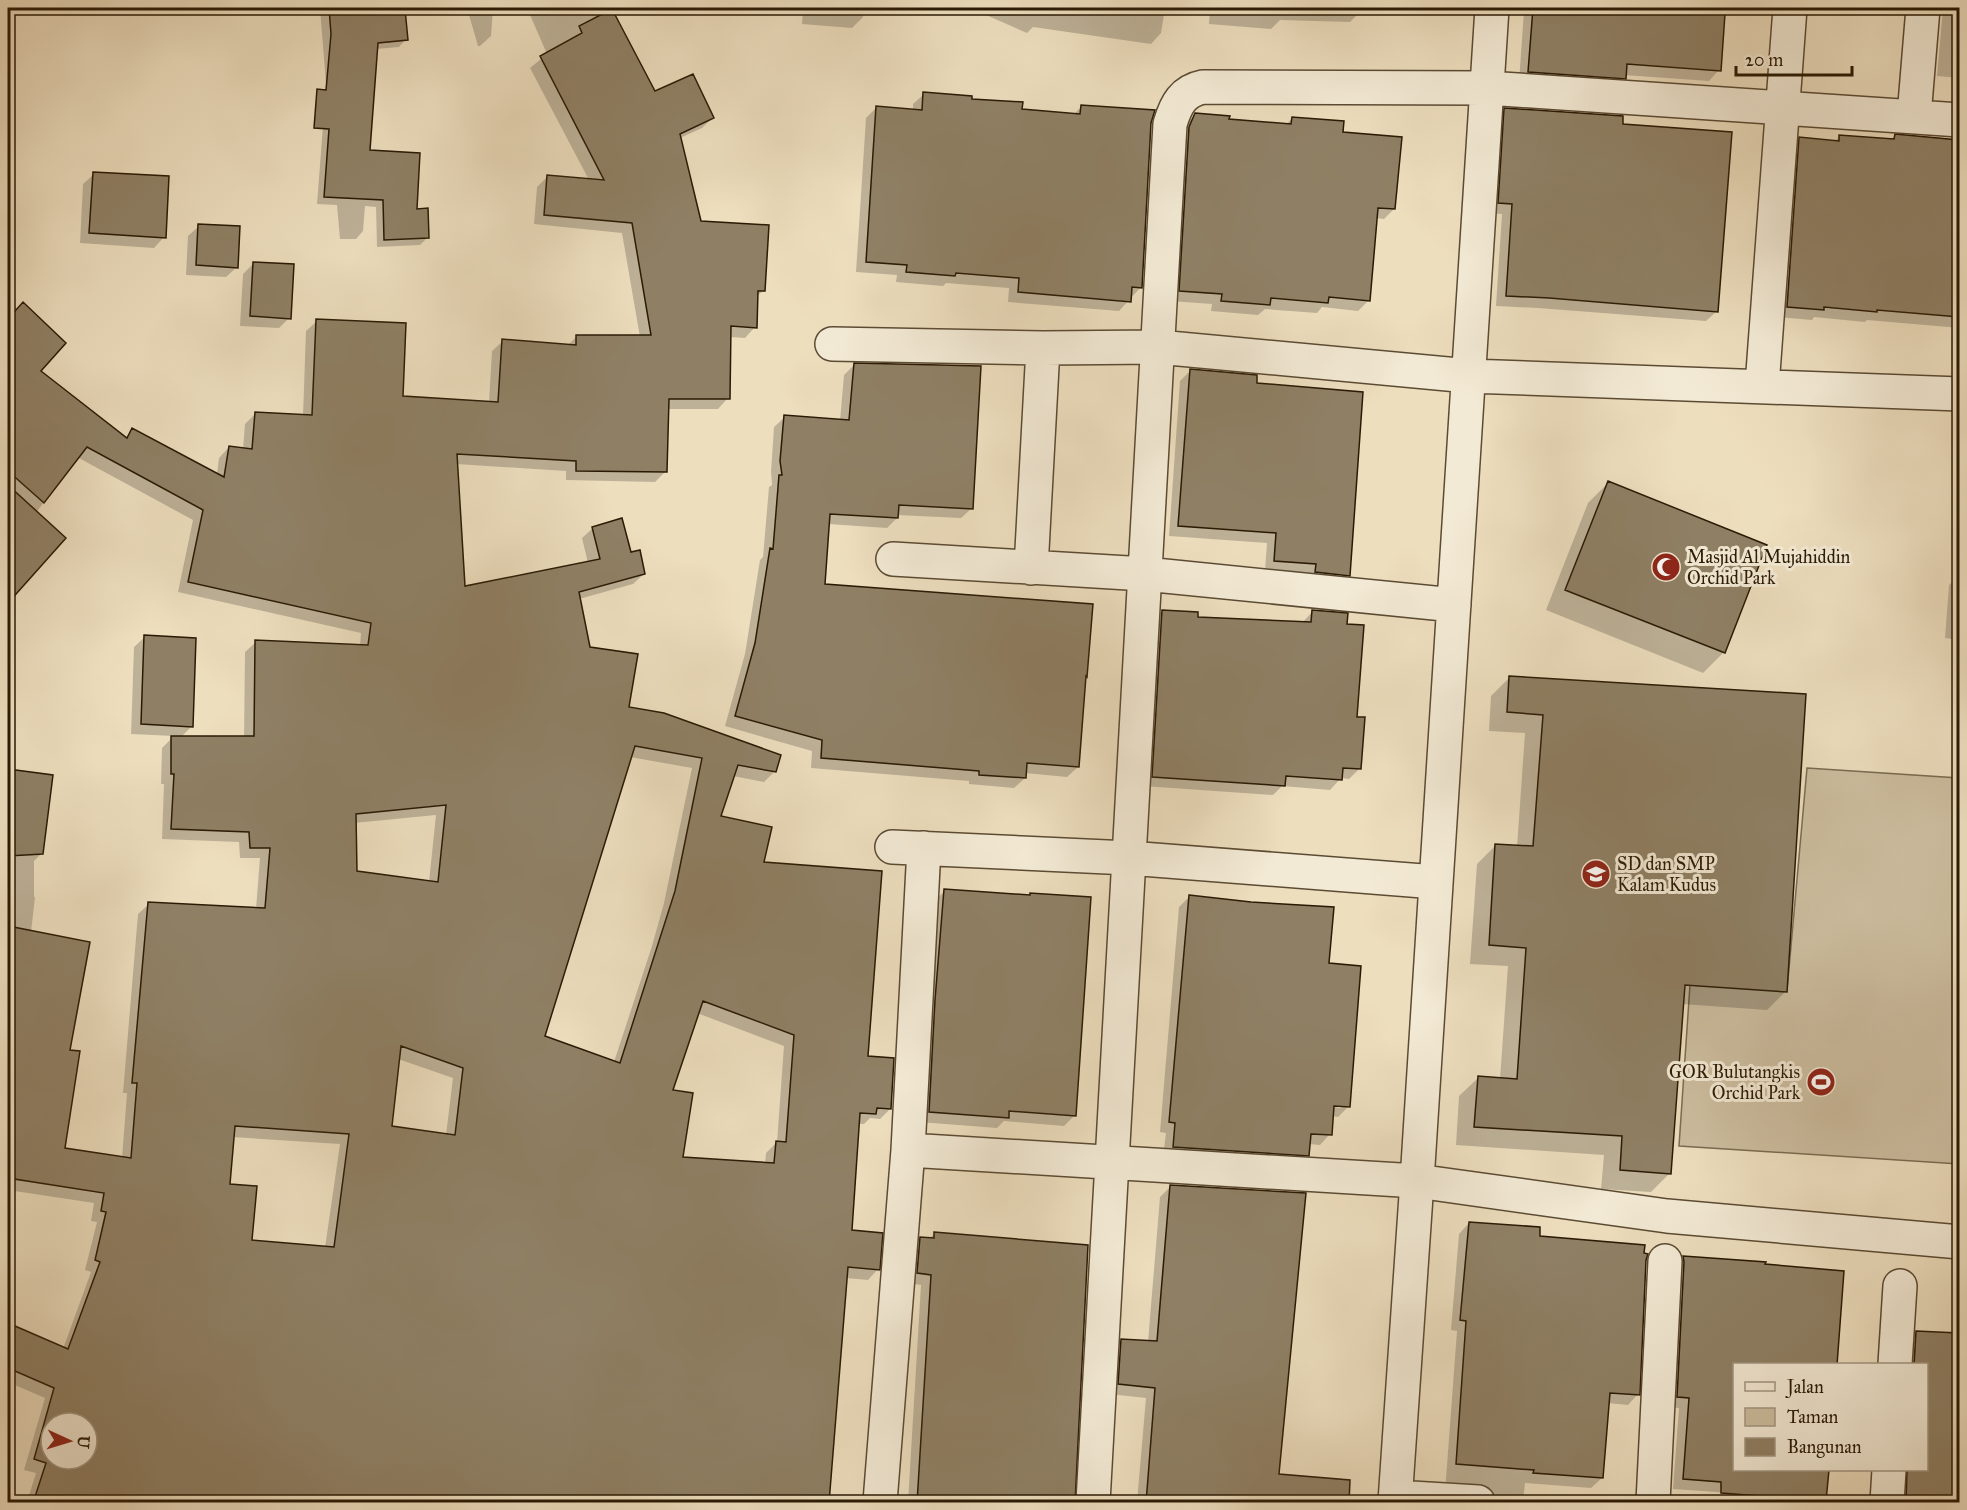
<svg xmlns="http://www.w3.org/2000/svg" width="1967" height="1510" font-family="'IM FELL Great Primer',serif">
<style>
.green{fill:#ccbd9f;stroke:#7b6c52;stroke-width:1.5}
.shadow{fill:#0003;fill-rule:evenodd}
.building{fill:#8f8065;stroke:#2a1a05;stroke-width:1.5;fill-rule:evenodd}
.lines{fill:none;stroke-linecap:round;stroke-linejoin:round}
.minor-casing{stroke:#5b4b33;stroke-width:36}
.minor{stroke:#f3ead5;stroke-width:33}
.labels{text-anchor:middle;stroke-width:6;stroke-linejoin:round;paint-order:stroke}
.poi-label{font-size:18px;fill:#2a1a05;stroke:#f3ead5;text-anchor:start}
</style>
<rect width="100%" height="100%" fill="#eddebe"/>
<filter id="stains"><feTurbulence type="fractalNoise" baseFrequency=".00333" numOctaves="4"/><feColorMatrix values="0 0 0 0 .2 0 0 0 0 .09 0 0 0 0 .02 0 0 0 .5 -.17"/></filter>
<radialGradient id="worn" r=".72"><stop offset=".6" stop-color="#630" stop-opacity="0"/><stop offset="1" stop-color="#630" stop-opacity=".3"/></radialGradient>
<path class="green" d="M1807,768l152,10v386l-280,-18 11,-161 97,6z"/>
<path class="shadow" d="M86,8h20l-8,8z
M320,8h52l1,5 33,26 -7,8 -23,2 -7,103 47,58 11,28 -7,7 -43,2 -1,-40 -11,-1 -2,25 -7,8h-16l-3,-34 -20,-1 8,-104 2,-3z
M467,8h26l-2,28 -11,10h-2z
M527,8h83l44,85 58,25 -10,10 -22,10 20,85 64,67 -8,7 -1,30 -10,11 -15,-1 -2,61 -10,11h-51l-2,63 -10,10 -89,-2v-9l-110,-7 7,124 125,-25 -6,-25 11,-10 37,26 14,20 -11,10 -54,15 9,49 39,60 148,63 -11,11 -31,-6 -14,41 44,46 103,194 24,52 -10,10 -10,-1 -6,6h-6l-8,108 28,37 -10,11 -22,-2 -18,224h-801l9,-29 -12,-3 21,-72 -37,-16v-57l55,24 28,-77 -6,-2 12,-48 -6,-1 3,-18 -86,-13v-420l44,6 -11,78 -7,7v36h1l-4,35 37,119 -5,98 59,9 5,-65h-4l15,-179 11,-10 107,5 4,-51h-20l-1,-16 -77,-3 2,-55h-3l1,-36 12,-12 -43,-2 3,-87 11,-10 47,89 -12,12h64l1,-86 11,-10 104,4 1,-13 -183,-41 15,-72 -116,-63 -41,56 -19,77 -9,10v-298l10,7 21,62 86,67 8,-8 84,44 2,-16 10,-11 14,2 2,-25 11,-11 47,3 3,-85 11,-10 85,77 87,5 3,-52 11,-10 64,5 9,-9h64l-18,-104 -88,-9 3,-37 11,-11 41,4 -59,-112 17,-14zM630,757l62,11 -28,135 -12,43 -38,116 -71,-25zM436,815l-7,67 -74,-9 -1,-50zM697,1013l87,33 -7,96 -11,11 -1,11 -84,-6 -10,-67zM398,1059l55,19 -7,57 -56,-7zM232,1137l108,7 -15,104 -75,-7 -22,-56zM51,1423h36v36h-36z
M803,8h60v9l-11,11 -50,-4z
M970,8h195l-4,25 -10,11 -118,-17 -6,6z
M1210,8h154l-14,14 -70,-2 -9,9 -62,-5z
M1519,8h204l-4,62 -10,11 -85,-6v3l-10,10 -95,-6 5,-71 -5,-1z
M1943,8h17v70l-23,-2z
M924,94l97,16 52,5 9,-9 68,17 -9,164 -22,24 -111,-9 1,-14 -63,-5 -3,3 -47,-4 1,-7 -41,-3 10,-154 10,-10 37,3v-7z
M1505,110l116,16 96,185 -11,10 -168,-13 -42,-2 6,-92 -13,-1 6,-93z
M1196,114l32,6 58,5 6,-7 49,16 53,75 -10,10 -9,-1 -6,82 -11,11 -36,-4 -5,6 -52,-4 -7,6 -47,-4 1,-7 -42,-3 15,-176z
M1840,136l50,5 5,-5 65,5v187l-93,-8 -2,2 -51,-5 -2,3 -35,-3 12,-168 11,-10 34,3z
M94,174l70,63 -10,11 -74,-5 3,-59z
M199,226l38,41 -11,10 -40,-2 2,-39z
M253,264l36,54 -10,10 -39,-2 3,-52z
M854,365l118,143 -11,10 -64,-3v3l-10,10 -59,-4 -5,61 255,182 -11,10 -42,-4v5l-11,10 -45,-4v-3l-158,-13 1,-17 -87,-25 20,-72 15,-94 3,-3 6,-70 3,-2 -1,-13 3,-45 11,-10 55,4 4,-46z
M1191,370l64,15 94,190 -10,10 -74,-14 2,-28 -98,-7 11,-155z
M1608,483l116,169 -21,21 -157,-63 42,-107z
M1960,575v65l-15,-2 4,-53z
M1162,611l34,7 106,5 11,-12 33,14 13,144 -10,10 -8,-1 -11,12 -48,-4 -9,9 -130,-9 9,-164z
M1510,677l276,314 -19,19 -85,-6 -12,169 -19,19 -50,-3 3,-34 -148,-10 3,-49 19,-18 22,1 8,-113 -38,-2 7,-100 19,-19 21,2 8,-114 -36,-2 2,-35z
M945,891l130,224 -11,11 -60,-5 -7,7 -78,-6 15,-221z
M1190,896l138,69 20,142 -10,10 -6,-1 -2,18 -10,11 -11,-1 -1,11 -11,10 -134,-8 3,-24 -6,-1 19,-225zM1341,1105v3l-15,-2z
M1171,1186l107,289 18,27h-159l9,-104 -37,-4 2,-44 10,-10 27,2 12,-145z
M1469,1223l69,15 100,156 -10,11 -20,-2 -6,75 -11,10 -66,-5 -2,19h-40l-38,-10 12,-161 -6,-1 8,-96z
M935,1233l138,269h-165l13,-217 -14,-2 3,-34 10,-11 9,1z
M1683,1258l81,5 -30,101v106h93l-3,30 -2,2h-76v-8l-73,-5 6,-81 -12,-1 6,-139z
M1917,1332l43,3v167h-65l-1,-32h32v-106h-23l2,-20z"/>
<path class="building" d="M329,8h45v4l31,-3 3,31 -30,3 -8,107 50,3 -3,56 11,-1 1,30 -45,2 -1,-40 -59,-3 5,-68 -15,-1 3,-39 9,1 5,-56z
M1533,8h190v6h2l-4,57 -94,-7 -1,15 -98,-7z
M612,9l43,82 38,-17 21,44 -34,16 21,87 68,4 -4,66h-7l-1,37 -26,-2 -1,73h-61l-2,73 -91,-1v-10l-119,-7 8,132 135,-27 -8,-32 30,-9 9,34 9,-2 5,24 -66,18 11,55 48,7 -9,53 35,6 117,42 -5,17 -38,-7 -17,51 51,11 -8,35 118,9 -14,185 26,2 -3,51 -14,-1 -1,6 -16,-1 -8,117 31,3 -3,37 -32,-3 -19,236h-796l13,-40 -12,-4 20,-71 -46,-20v-45l60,26 32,-87 -5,-2 11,-48 -5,-1 3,-18 -96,-15v-252l82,16 -20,108 10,1 -15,97 66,10 6,-75h-5l16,-181 117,6 5,-60h-20l-1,-16 -78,-3 3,-55h-3v-38h83l1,-96 113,5 3,-22 -183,-41 15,-72 -116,-63 -43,56 -36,-32v-152l15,-17 43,41 -25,28 86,67 5,-10 92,49 5,-31 23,3 3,-37 57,3 4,-96 90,4 -3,73 95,6 4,-63 74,6v-10h75l-19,-112 -88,-8 3,-40 57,5 -64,-124 42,-23 -3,-7zM635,746l67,12 -27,133 -55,172 -75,-27zM446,805l-8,77 -81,-11 -1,-57zM703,1001l91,34 -8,107 -10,-1 -2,22 -91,-6 10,-64 -20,-3zM401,1046l62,22 -8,67 -63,-9zM235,1126l114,8 -15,113 -82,-7 5,-54 -27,-2zM51,1423h36v36h-36z
M923,92l49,4v3l51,3 -1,7 58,5 1,-9 74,5 -4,13 -9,165 -10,-1 -1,15 -113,-10 1,-14 -63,-5 -1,3 -49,-4 1,-7 -41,-3 10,-156 46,4z
M1504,108l119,8v8l109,8 -14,180 -169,-14 -43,-2 6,-92 -14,-1z
M1195,113l35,3 -1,3 62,5 1,-7 52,4 -1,11 59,5 -7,72 -17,-1 -8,93 -41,-4 -1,6 -57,-5 -1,7 -49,-4 1,-7 -43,-3 10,-164z
M1895,134l64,6v177l-82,-7v2l-53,-5v3l-37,-3 12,-170 40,4v-6l55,4z
M93,172l76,4 -3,62 -77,-5z
M198,224l42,2 -2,42 -42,-3z
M253,262l41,2 -3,55 -41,-3z
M854,363l127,3 -8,143 -74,-4 -1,13 -68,-4 -5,70 268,20 -6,73 -1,-1 -7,91 -52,-4 -1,15 -47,-3v-4l-158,-13 1,-18 -87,-24 20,-73 15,-95 3,1 6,-74h3l-2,-14 4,-46 65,5z
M1190,369l67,6v8l106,9 -13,184 -35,-4 1,-8 -42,-3 2,-28 -98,-7z
M1608,481l159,64 -42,108 -160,-63z
M8,485l58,53 -58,65z
M1162,610l36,2v5l113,5 1,-12 36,3 -1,11 17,1 -7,92h8l-4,52 -18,-1 -1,12 -56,-4 -1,10 -133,-9z
M144,635l52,3 -3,89 -52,-3z
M1509,676l297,18 -19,298 -102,-7 -14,189 -51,-4 2,-34 -148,-9 4,-51 39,3 9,-131 -37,-3 6,-101 38,2 10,-131 -36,-3z
M8,769l45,6 -10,79 -35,2z
M944,889l86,6v-2l61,4 -15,219 -67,-5v7l-80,-6 6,-112z
M1189,895l62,7 83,5 -5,56 32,3 -11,141 -16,-1 -2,29 -21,-1 -2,22 -136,-9 2,-24 -6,-1z
M1170,1185l136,8 -27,281 71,6 -1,23h-203l9,-115 -37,-4 3,-45 36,2z
M1469,1222l71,5v9l105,9 -1,8 4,1 -2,6 -6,135 -30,-2 -7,85 -70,-5 1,-3 -78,-6 10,-143 -6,-1z
M934,1232l154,13 -13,258h-158l14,-228 -14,-2 3,-36 14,1z
M1683,1256l83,6 -1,2 79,7 -7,94h-103v105h95l-3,31 -105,-8v-11l-38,-3 6,-81 -12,-1 7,-135z
M1916,1331l43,2v170l-53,-2 1,-31h19v-105h-12z"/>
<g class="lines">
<g class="minor-casing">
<path id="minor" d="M1914,116l9,-108
M832,344l211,4 115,-1 311,29 491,18
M1762,386l28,-378
M893,559l252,15 309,31
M1031,568l12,-220
M892,847l237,11 307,24
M908,1150l509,31 250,35 293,26
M1895,1364l5,-78
M1395,1497l83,5
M880,1502l28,-352 16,-302
M1093,1502l77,-1378c6,-20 13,-33 33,-37l284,1 473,32
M1395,1502l22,-321 75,-1173
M1653,1502l12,-241
M1887,1502l2,-32"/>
</g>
<use href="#minor" class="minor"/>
</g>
<defs>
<g id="mosque-disc" transform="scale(1.5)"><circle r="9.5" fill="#8f2418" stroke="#f3ead5"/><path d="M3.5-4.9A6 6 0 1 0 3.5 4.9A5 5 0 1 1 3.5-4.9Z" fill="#fff"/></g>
<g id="school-disc" transform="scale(1.5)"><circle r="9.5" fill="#8f2418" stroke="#f3ead5"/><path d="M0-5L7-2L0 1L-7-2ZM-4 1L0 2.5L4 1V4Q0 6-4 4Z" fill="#fff"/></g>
<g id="stadium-disc" transform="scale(1.5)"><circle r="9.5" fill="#8f2418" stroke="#f3ead5"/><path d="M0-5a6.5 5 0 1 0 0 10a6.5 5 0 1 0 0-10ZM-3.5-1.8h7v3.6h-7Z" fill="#fff"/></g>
</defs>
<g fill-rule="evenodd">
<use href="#mosque-disc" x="1666" y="567"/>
<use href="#school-disc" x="1596" y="874"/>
<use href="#stadium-disc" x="1821" y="1082"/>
</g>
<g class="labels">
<g class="poi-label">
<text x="1687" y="563">Masjid Al Mujahiddin<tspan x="1687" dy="21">Orchid Park</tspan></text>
<text x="1617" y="870">SD dan SMP<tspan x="1617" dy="21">Kalam Kudus</tspan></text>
<text x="1800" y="1078" text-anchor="end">GOR Bulutangkis<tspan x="1800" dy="21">Orchid Park</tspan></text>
</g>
</g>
<rect width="1967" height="1510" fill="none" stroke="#eddebe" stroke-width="30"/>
<rect x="9" y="9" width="1949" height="1492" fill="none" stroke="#2a1a05" stroke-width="3"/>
<rect x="15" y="15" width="1937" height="1480" fill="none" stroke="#2a1a05" stroke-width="1.5"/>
<rect x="1733" y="1363" width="195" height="108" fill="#f3ead5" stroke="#a39782" stroke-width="1.5"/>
<rect x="1745" y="1382" width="30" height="9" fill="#f3ead5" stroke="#a39782" stroke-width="1.5"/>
<text x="1787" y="1393" font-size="18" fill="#2a1a05">Jalan</text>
<rect x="1745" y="1408" width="30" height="18" fill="#ccbd9f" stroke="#a39782" stroke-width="1.5"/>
<text x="1787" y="1423" font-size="18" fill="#2a1a05">Taman</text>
<rect x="1745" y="1438" width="30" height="18" fill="#8f8065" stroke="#a39782" stroke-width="1.5"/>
<text x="1787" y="1453" font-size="18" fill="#2a1a05">Bangunan</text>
<g transform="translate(69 1441) rotate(94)"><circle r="28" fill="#f3ead5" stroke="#a39782" stroke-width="1.5"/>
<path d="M0-4.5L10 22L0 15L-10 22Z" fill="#8f2418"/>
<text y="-9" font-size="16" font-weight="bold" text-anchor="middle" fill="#2a1a05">U</text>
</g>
<path d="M1736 66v9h116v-9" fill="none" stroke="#2a1a05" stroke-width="3"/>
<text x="1745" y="66" font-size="18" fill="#2a1a05" stroke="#f3ead5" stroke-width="4.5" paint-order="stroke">20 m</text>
<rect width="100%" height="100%" filter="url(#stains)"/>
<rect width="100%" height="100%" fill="url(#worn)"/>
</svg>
